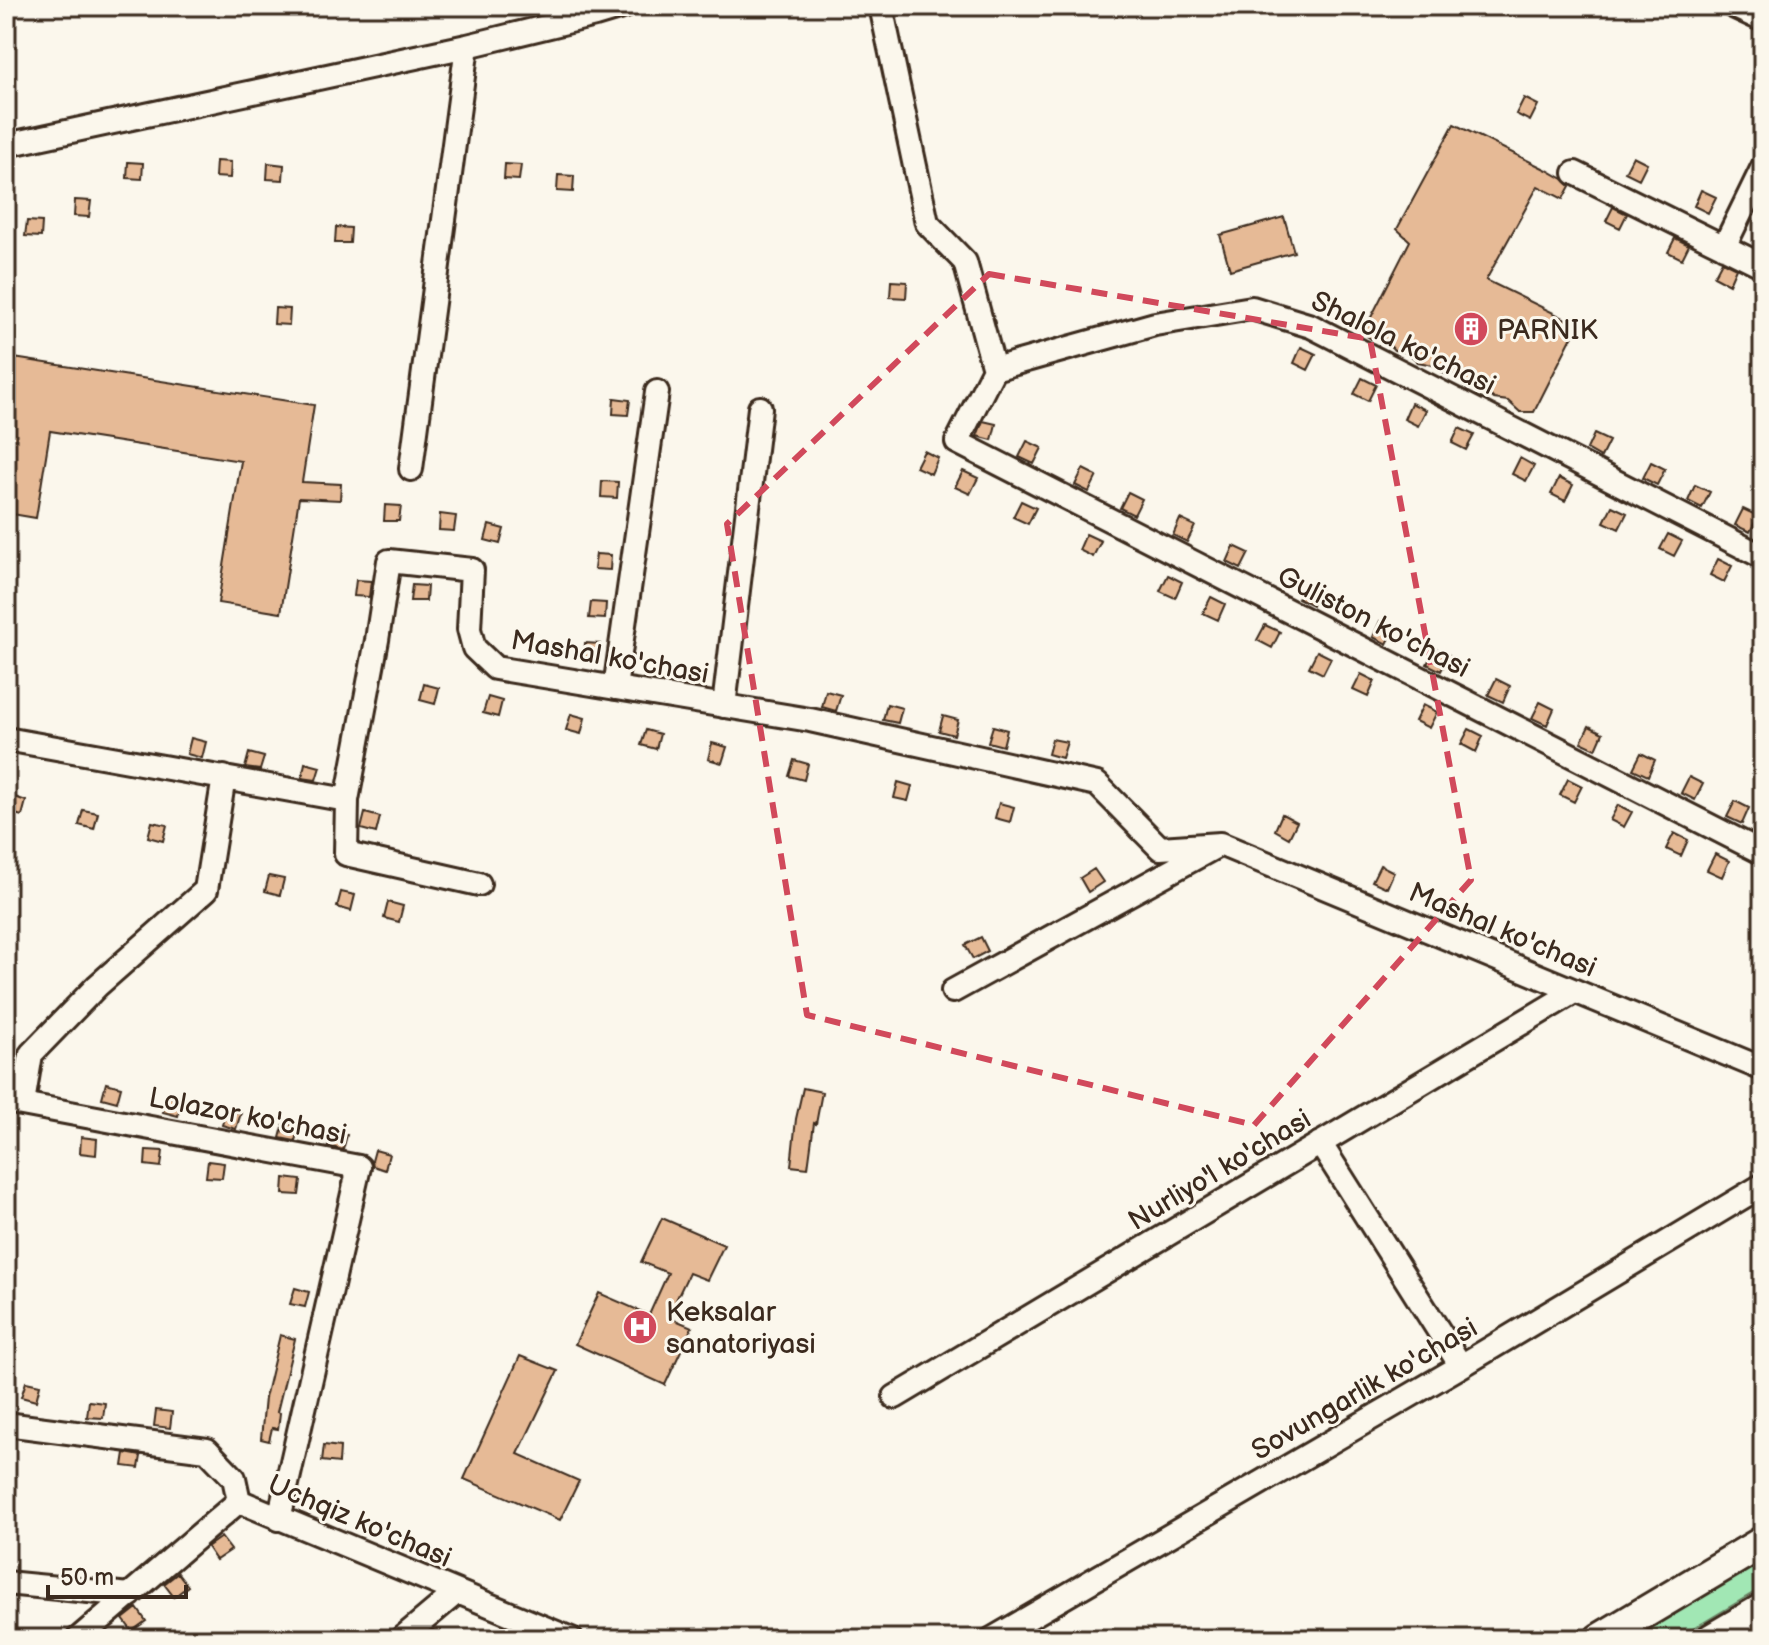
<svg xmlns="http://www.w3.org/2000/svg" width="1769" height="1645" font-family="'Balsamiq Sans',sans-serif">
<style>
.green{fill:#a1e7b4;stroke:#6e8869;stroke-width:2}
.building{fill:#e6ba96;stroke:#3b2a1e;stroke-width:2}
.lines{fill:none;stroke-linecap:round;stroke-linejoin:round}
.street-casing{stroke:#3b2a1e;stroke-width:28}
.secondary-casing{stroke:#3b2a1e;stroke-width:36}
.street{stroke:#fbf7ec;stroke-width:22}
.secondary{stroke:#fbf7ec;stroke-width:30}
.marked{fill:none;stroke:#d1495b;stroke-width:6;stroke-dasharray:16 10;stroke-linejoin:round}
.labels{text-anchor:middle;stroke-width:6;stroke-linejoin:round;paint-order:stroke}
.poi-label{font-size:28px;fill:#3b2a1e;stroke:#fbf7ec;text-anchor:start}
.street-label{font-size:28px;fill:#3b2a1e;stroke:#fbf7ec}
</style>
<rect width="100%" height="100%" fill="#fbf7ec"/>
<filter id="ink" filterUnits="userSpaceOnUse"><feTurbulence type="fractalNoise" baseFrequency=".0125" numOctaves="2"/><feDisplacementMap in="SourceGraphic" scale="16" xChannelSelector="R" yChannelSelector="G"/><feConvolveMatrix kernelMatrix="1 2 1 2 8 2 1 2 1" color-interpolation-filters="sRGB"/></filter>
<g filter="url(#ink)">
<path class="green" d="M1763,1560v27l-87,52h-45z"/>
<path class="building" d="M1524,98l14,7 -8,16 -14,-7z
M1454,124l93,46 16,9 7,7 -7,13 -25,-13 -52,94 92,45 -44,87h-14l-12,-11 -14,-2 -11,-10 -13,-2 -13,-11 -12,-2 -12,-9 -15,-3 -11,-10 -13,-2 -10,-11h-13l-8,-6 47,-92 -13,-12z
M1633,156l14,7 -8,16 -14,-7z
M216,161l15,1 -1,16 -15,-1z
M128,162l15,1 -1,16 -15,-1z
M268,163l16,2 -1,15 -16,-1z
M505,164l16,1 -2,15 -15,-1z
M558,175l16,1 -1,16 -16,-1z
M1701,190l15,7 -8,16 -14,-7z
M75,200l16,1 -2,16 -15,-1z
M1613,207l14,7 -7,14 -14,-7z
M1284,217l10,35 -64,18 -10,-35z
M27,221l15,1 -1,15 -16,-1z
M336,227l15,1 -1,15h-15z
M1675,238l14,7 -7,14 -14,-7z
M1722,261l14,7 -7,16 -15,-8z
M891,281l16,1 -1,16 -16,-1z
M275,308l15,1 -1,16 -15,-1z
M1301,347l15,7 -8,16 -14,-7z
M14,358l300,47 -12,77 39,2 -1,16 -41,-2 -18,115 -63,-10 23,-142 -191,-30 -14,87 -30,-5v-107z
M1362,378l14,7 -8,16 -14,-7z
M614,398l16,2 -2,15 -15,-1z
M1411,403l15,7 -8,16 -14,-7z
M983,421l13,3 -4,16 -15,-4z
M1459,428l15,7 -8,15 -14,-7z
M1594,434l15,7 -8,16 -14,-8z
M1027,441l15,7 -8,16 -15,-7z
M924,451l14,7 -7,16 -15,-7z
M1520,458l14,8 -8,15 -14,-7z
M1651,462l14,7 -8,16 -14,-7z
M1083,469l14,7 -8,16 -14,-7z
M963,471l15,7 -8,16 -15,-7z
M1559,478l14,7 -8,16 -14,-7z
M602,481l16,1 -1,16 -16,-1z
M1695,485l15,7 -8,16 -14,-7z
M1128,492l14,7 -8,16 -14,-7z
M1021,501l15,7 -8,16 -15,-7z
M385,505l16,1 -2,15h-15z
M1612,506l15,7 -8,16 -15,-7z
M1743,509l15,7 -8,16 -15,-7z
M440,514l16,2 -2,15 -15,-1z
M1180,519l15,7 -8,16 -14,-7z
M489,525l15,4 -4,15 -15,-4z
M1086,534l15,7 -8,16 -14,-7z
M1668,534l14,7 -8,15 -14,-7z
M1234,546l15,7 -8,16 -14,-7z
M596,554l15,1 -1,15 -16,-1z
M1718,559l14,7 -8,16 -14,-7z
M1168,575l14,7 -7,16 -15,-7z
M356,580l15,1 -2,16 -15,-1z
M1305,582l15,7 -8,16 -14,-7z
M412,585l15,1 -1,15h-16z
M1211,597l14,7 -7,16 -15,-7z
M591,602l15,1 -1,16 -16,-1z
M1380,621l15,7 -8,16 -14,-7z
M1265,625l15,7 -8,16 -15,-8z
M585,643l15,1 -1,16 -15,-1z
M1435,648l14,7 -8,16 -14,-7z
M1317,651l14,7 -8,16 -14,-7z
M1361,674l14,7 -7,16 -15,-7z
M1496,679l14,7 -7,16 -15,-7z
M424,684l15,4 -4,16 -15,-4z
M826,691l15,4 -5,16 -14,-4z
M488,697l14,4 -4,16 -15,-4z
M1540,702l14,7 -7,16 -15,-7z
M887,704l15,4 -4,15 -15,-3z
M1423,705l14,7 -8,16 -14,-7z
M571,714l14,4 -4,16 -15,-4z
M943,716l15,4 -4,15 -15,-4z
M993,726l14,4 -4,16 -15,-4z
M1589,726l14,7 -7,16 -15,-7z
M1469,729l14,7 -7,16 -15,-8z
M646,730l14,4 -4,15 -15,-4z
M191,738l15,4 -4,16 -15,-4z
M1052,739l15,3 -5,16 -14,-4z
M712,743l15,4 -5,16 -14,-4z
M249,753l15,4 -4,13 -15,-2z
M1641,753l14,7 -7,16 -15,-7z
M794,760l14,4 -4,16 -15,-4z
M305,763l15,4 -4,13 -14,-2z
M1689,777l14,7 -8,16 -14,-7z
M1568,779l14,7 -8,16 -14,-7z
M898,782l14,4 -4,15 -14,-3z
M12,796l14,5 -4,15 -14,-4z
M1735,801l14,7 -7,16 -15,-7z
M999,803l15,4 -4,15 -15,-4z
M1618,805l14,7 -8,15 -14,-7z
M83,810l15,3 -4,16 -15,-4z
M365,813l15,4 -4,16 -15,-4z
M1282,814l15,8 -8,16 -14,-8z
M152,822l15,3 -4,16 -15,-4z
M1674,833l14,7 -7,16 -15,-7z
M1715,854l14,7 -7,16 -15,-7z
M1380,865l14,7 -7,16 -15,-7z
M1094,869l9,13 -15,10 -8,-14z
M269,876l15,3 -4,16 -15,-4z
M341,892l14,3 -4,16 -14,-4z
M388,902l15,4 -4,16 -15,-4z
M981,937l7,14 -15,8 -8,-14z
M106,1083l15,4 -4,15 -15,-4z
M803,1088l19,4 -6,32 -2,-1 -6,45 -17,-2 5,-47z
M167,1096l15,4 -4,16 -15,-4z
M226,1110l15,3 -5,16 -14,-4z
M284,1123l15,3 -4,15 -15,-3z
M333,1131l14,4 -4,15 -15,-4z
M81,1137l16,2 -1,16 -16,-2z
M146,1150l17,1 -2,16 -16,-2z
M375,1150l14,4 -4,16 -12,-4 -1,-5z
M208,1161l16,2 -2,15 -16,-1z
M284,1178l17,2 -2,15 -16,-1z
M662,1218l62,27 -17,35 -18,-7 -21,44 24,10 -27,58 -90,-41 24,-51 50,22 19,-42 -27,-11z
M295,1288l14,4 -4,15 -15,-3z
M280,1335l15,4 -18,73 3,1 -2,16 -6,-1 -3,13 -8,-2 4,-41z
M520,1356l38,15 -40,83 61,27 -19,39 -96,-41z
M26,1382l14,3 -4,16 -15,-4z
M89,1401l16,2 -2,15 -16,-1z
M156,1410l16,2 -2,16 -16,-2z
M324,1445l16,2 -1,16 -17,-2z
M125,1453l16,3 -2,12 -16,-2z
M221,1537l10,13 -15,10 -9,-13z
M178,1573l10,13 -14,11 -10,-13z
M137,1608l9,13 -14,10 -9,-12z"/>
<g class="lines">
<g class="street-casing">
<path id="street" d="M881,6l46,217 38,39 29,107 -37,73 806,411
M1733,6l30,14
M6,145l461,-99 128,-31 30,-9
M1575,173l188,93
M1724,247l39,-80
M994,369l161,-45 97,-16 59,18 452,231
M411,469l56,-423
M615,688l42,-296
M724,706l36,-298
M6,739l341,61 30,-160 12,-79 83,9 -3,59 5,19 21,20 315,52 287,64 63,64 60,-4 543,225
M347,800l-1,54 133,30
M953,991l262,-144
M6,1101l353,66 -80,352
M23,1103l8,-49 66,-68 109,-96 18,-113
M1320,1143l141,223
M895,1397l679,-405
M6,1424l201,26 27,28 5,23 332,138
M6,1583l124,12
M78,1639l161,-138
M401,1639l56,-47
M992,1639l469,-273 302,-181"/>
</g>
<g class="secondary-casing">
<path id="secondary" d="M1600,1639l163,-97
M1712,1639l51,-30"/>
</g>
<use href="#street" class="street"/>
<use href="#secondary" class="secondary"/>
</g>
</g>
<path class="marked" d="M989,274l381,65 101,541 -217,245 -447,-110 -80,-491z"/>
<defs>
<g id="building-disc" transform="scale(1.8)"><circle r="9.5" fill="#d1495b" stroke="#fbf7ec"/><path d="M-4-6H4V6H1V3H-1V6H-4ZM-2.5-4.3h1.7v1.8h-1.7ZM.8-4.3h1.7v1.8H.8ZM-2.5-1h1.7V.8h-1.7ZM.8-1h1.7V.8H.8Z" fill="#fff"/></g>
<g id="hospital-disc" transform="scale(1.8)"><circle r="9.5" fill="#d1495b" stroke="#fbf7ec"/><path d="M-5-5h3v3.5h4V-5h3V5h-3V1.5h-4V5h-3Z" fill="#fff"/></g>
</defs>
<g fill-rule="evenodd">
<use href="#building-disc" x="1471" y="329"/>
<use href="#hospital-disc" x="640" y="1327"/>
</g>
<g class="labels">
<g class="poi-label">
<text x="1497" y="339">PARNIK</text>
<text x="666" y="1321">Keksalar<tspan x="666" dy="32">sanatoriyasi</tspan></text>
</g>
<g class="street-label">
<text transform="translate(1404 342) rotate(26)" y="10">Shalola ko'chasi</text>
<text transform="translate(1374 621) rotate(27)" y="10">Guliston ko'chasi</text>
<text transform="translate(610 656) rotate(10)" y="10">Mashal ko'chasi</text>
<text transform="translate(1503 929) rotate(23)" y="10">Mashal ko'chasi</text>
<text transform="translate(248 1115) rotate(11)" y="10">Lolazor ko'chasi</text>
<text transform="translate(1219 1169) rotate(-31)" y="10">Nurliyo'l ko'chasi</text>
<text transform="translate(1364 1388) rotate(-30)" y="10">Sovungarlik ko'chasi</text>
<text transform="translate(360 1520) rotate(23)" y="10">Uchqiz ko'chasi</text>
</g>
</g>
<rect width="1769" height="1645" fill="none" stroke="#fbf7ec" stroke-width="32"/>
<rect x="16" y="16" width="1737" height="1613" fill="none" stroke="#3b2a1e" stroke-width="3" filter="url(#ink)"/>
<path d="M48 1585v12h138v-12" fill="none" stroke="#3b2a1e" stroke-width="4"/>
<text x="60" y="1585" font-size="24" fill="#3b2a1e" stroke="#fbf7ec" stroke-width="6" paint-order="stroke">50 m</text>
</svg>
